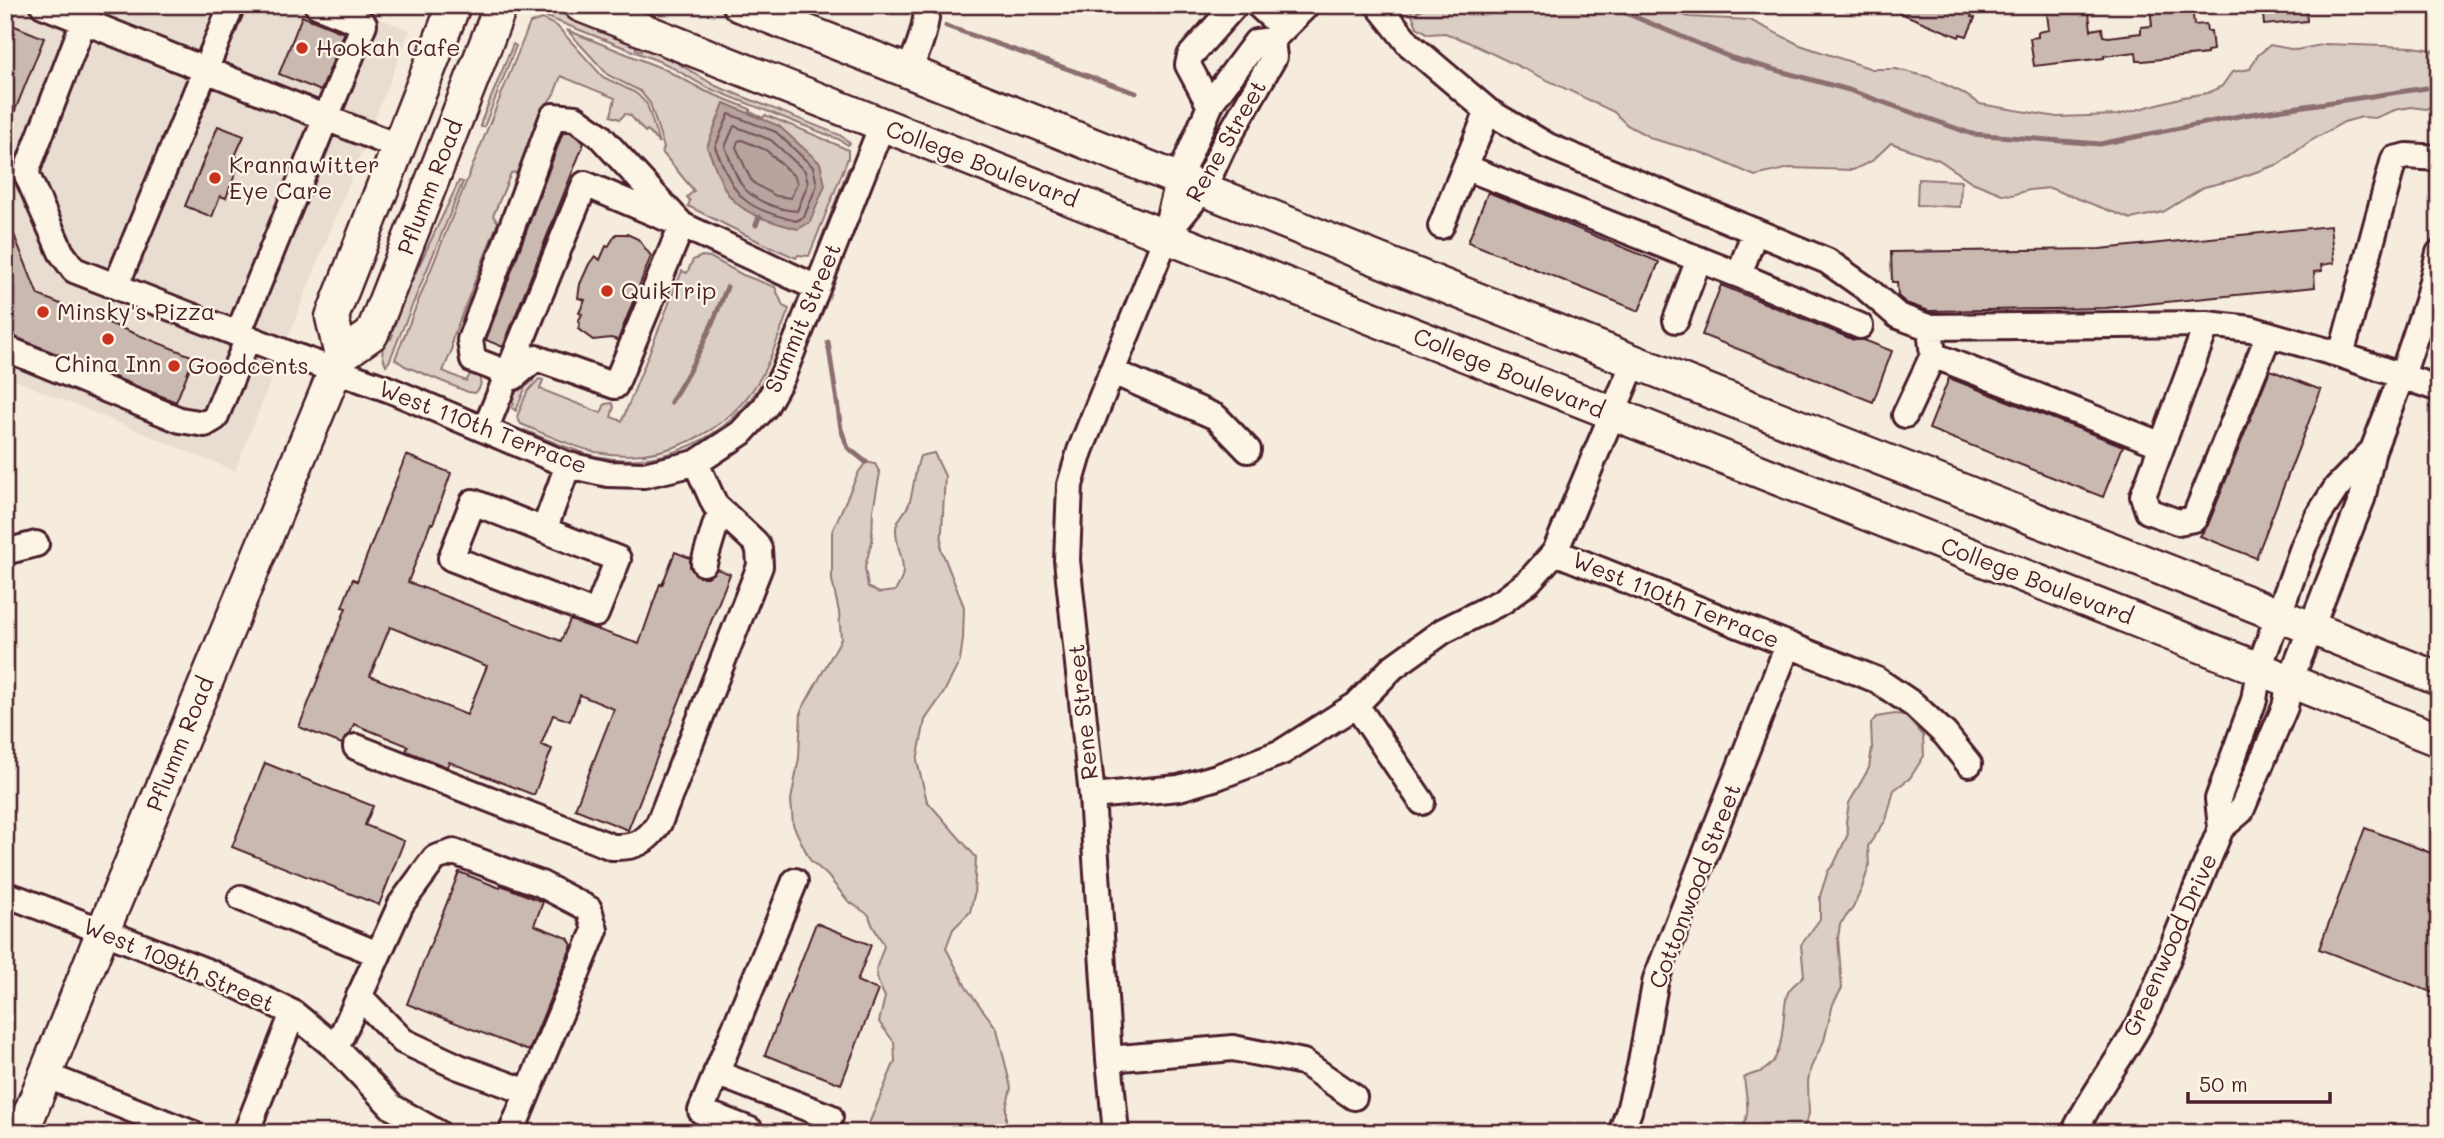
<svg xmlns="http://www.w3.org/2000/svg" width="2444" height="1138" font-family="Mali,sans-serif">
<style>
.built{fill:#e8ddd0}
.green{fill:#dbcec4;stroke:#927678;stroke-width:2}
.water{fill:#b8a39e;stroke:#8c6e70;stroke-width:2}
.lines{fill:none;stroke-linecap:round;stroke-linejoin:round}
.shore{stroke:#765459;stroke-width:2}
.stream{stroke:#8c6e70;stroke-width:5}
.building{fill:#cab9b1;stroke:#4a1f2b;stroke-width:2;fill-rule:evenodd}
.minor-casing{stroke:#4a1f2b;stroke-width:30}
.major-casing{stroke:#4a1f2b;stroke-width:37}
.minor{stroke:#fcf5e5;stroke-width:24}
.major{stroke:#fcf5e5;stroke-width:32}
.poi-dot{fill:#c8321e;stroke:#fcf5e5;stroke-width:2.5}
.labels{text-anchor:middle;stroke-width:5;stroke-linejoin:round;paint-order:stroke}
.poi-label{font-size:23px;fill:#4a1f2b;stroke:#fcf5e5;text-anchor:start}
.street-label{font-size:23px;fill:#4a1f2b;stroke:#fcf5e5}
</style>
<rect width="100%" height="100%" fill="#f5ecde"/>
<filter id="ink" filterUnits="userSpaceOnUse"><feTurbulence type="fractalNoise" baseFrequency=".0143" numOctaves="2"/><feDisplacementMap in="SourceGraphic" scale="14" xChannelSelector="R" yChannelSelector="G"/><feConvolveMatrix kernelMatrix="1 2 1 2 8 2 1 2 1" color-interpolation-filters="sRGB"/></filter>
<g filter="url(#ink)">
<path class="built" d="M5,5h339l66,25 -175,441 -230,-95z"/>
<path class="green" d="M1408,5h243l38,12 61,3 50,25 72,24h24l33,8 32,15 19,12 77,13 61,-2 65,-18 25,-4 14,-7 10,-14 18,-3 7,-13 13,-11 26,5 30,-6 87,3 20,3c10,14 7,38 3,54l-10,5 -15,-2 -16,3 -20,8 -13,-1 -18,5 -35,20 -30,22 -46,16 -29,7 -41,25 -32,7 -81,-31 -21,2 -17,5 -10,-1 -30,-12 -33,-22 -48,-17 -19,18 -19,9 -63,-2 -35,8 -52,-23 -50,-14 -26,-14 -13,-13 -146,-70 -23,-9 -16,1 -12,-7z
M542,12l18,1 74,30 2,2v4l5,2 2,-4 21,8 52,31 124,49 10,8 -2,2 -10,-6 -132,-52 -40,-23 -104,-41 -18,-7z
M542,19l15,7 46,51 33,16 11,11 12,39 -12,-13 -2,2 -15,-17 -5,-1 -5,5 -9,-3 4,-18 -54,-22 -7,18 -10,14 -26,64 -7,1 -18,43 5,6 -46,118v10l-9,21 23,10 5,-8 8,4c3,6 2,11 -4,16l-7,-1 -63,-26 -10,-7 135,-336z
M567,30l99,40 39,21 45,18v3l13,6 2,-3c28,11 56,22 83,35v8l-39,98 -11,-1 -2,3 -36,-16 -72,-36 2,-5 -3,-4 7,-6 -32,-39 2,-4 -14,-45 -10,-12 -32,-16z
M513,44l3,2 -32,81h-3v-5z
M848,169l4,2 -28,75 -5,-2z
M1918,179l43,2 -1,26 -43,-2z
M459,181l4,1 -74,180 -3,3c-5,-12 -5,-17 1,-28l4,2 2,-5 -4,-3 1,-4z
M702,256l8,1 33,18 32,12 8,19 6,3c-9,23 -16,46 -28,68 -33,57 -100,88 -165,75 -26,-6 -51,-18 -75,-28l-4,-7 10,-25 12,-13 4,1 -3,9 61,24 4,-9 7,-1 2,4 -3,10 11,4 60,-150 5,2 6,-13z
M792,314l4,2c-11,28 -21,57 -38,82 -12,17 -27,28 -43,39 -66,45 -127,23 -193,-3l2,-4c23,9 46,20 71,26 67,14 135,-18 169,-77 12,-20 19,-43 28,-65z
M535,376l-2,5 -8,7 -9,23 -4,-3 2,-5 -2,-1c5,-14 9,-22 23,-26z
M934,453l11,23 -4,73 23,58 -1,32 -3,22 -17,33 -18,26 -8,41 10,40 49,56 -2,38 -4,17 -17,17 -7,19 20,39 31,42 14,59 -5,20v25h-141l30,-72 -1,-19 -15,-20 6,-25 -7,-15 -2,-13 8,-23c-5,-12 -13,-19 -15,-31l-21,-14 -21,-26 -17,-15 -17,-35 -2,-25 8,-42 2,-47 40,-72 -2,-27 -7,-32v-48l26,-59 8,-11 9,2 5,9 -7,37 -1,31 -7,26 3,20 11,6 16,-2c18,-25 0,-37 1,-63 1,-9 9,-15 13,-24 5,-15 5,-31 11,-48z
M1895,714l10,1 18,21 1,20 -14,22 -16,12 -8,30 -18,26 1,20 -7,22 -9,20 -13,16 -2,14 4,50 -9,16 -9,37 -13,26 -3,14 1,33 -7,19h-64c15,-17 8,-34 6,-55 7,-5 14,-4 20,-8 23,-14 17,-53 23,-75 3,-10 11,-12 17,-20l-3,-30 19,-26v-23l8,-25 6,-7 14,-30 -2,-12 3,-19 20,-35 3,-20 -1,-25 5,-6z"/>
<path class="water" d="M724,103l55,23 41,37 5,22 -15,37 -12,7c-25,-7 -54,-13 -70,-35 -9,-13 -14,-32 -21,-47z"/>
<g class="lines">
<path class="shore" d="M729,114l47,18 37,35 4,18 -13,32 -8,4c-56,-15 -59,-22 -81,-74z
M734,126l37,14 34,31 3,13 -11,27c-18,-1 -45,-10 -56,-27 -7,-11 -11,-26 -16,-37z
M742,140l24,10 29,27 2,6 -6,15 -15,-2 -21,-12 -5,-6 -14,-31 2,-6z"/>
<path class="stream" d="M892,5l12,5
M1607,5l125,53 117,32 123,44 128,10 144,-29 182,-27
M1418,10l8,-5
M946,26l190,67
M756,225l3,-8
M828,342l13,87 7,19 18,14
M671,402c23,-37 41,-74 56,-115"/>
</g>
<path class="building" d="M1963,5l11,5 -3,7 4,1 -8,18 -7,-2 -1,3 -76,-31z
M2046,5h42l3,25 11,-2 1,8 5,1 33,-4v-6l11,-1 -2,-21h42l2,20 12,-1 1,7h4l2,19 -6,1v3l-64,7h-6l-1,-9 -32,4v2l-70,8 -4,-28 8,-1v-5l11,-2z
M2262,5h44l1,16 -43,4z
M302,16l42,17 -23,58 -42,-17z
M5,22l39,16 -38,95h-1z
M218,126l26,10 -9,20 6,3 -15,39 -6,-2 -8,21 -27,-11z
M563,132h7l14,11 -81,204 -17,-7z
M1488,192l171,70 -20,49 -171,-69z
M5,212l33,83 156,62 -18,45 -171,-69z
M2330,226l4,37 -13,2 1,6 -8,1 1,15 -209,21 -177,3 -23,-8 -8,-7 -1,-14h-5l-1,-30 209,-3z
M616,234h11l11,5 13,17 -33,84 -7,-2 -18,2 -15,-11 2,-6 -2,-1 4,-8 -3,-1 6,-13 -7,-2 2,-14 9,-20 6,-8 5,4 6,-14 2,1z
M1721,285l133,55h10l28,11 -19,51 -171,-67z
M2270,370l51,20 -65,168 -56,-22 8,-11z
M1949,378l174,68 -20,51 -174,-68z
M406,455l45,18 -18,51 -2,-1 -23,59 153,59 9,-21 69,24 21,-60 2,1 13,-33 15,6v9l9,10h9l9,-8 13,5 -102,256 -53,-21 39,-100 -34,-14 -10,26 -17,-6 -12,30 11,4 -18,46 -85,-33 -2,5 -41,-16 2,-5 -54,-22 -4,10 -8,10 -43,-17 47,-119 -4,-1 11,-28 4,2zM390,627l97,39 -20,49 -97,-39z
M265,763l108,43 -8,19 39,16 -25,64 -147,-58z
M2365,828l74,28v139l-120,-46z
M459,872l41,16 1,-3 42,17 -9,23 34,13 4,7 -43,106 -122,-47z
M816,923l55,22 -14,36 21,9 -37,94 -76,-29z"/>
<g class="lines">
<g class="minor-casing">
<path id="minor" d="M43,5l356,142
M90,5l-62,162 -1,8 34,77 13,18 215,84 99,35 180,76 40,9 36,1 52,-12 45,-30 24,-26 17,-30 100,-252
M1258,5l25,23
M1378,5l31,39 79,67 60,35 279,115 40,28 31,27 30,11 279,-3 44,5 90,26
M908,71c10,-20 19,-43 19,-66
M1210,106l-22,-41 2,-9 45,-51
M1488,111l-23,56 274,108 16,-44
M2439,158l-32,-2 -13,3 -53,196 98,34
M1441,226l24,-59
M1170,230l34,-42 19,-41 51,-90 -2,-17
M1739,275l121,51
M116,286l116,-281
M1676,320l23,-61
M2207,324l-64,172 5,15 30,11 16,-3 75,-185
M238,334l126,-310 -47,-19
M5,348l175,72 25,4 10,-6 33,-80
M1933,355l229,90
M1113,372l103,45 32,33
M1905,415l28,-60 -2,-17
M485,430l100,-246 97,41 -67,161 -79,-28 -22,19c-13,-7 -27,-12 -41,-17l-3,-20 83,-224 22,2 24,17 83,90 135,63
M544,530l74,29 -22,55 -145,-56 22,-56 71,28 24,-65
M5,552l31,-8
M1555,552l79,-190
M704,563l12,-40 9,-9
M1356,705l66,97
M356,747l256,100c23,1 35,-5 47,-24l101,-257 -1,-17 -4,-7 -40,-37 -19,-42
M1092,796l87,-8 38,-11 65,-25 74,-47 37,-38 50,-36 60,-30 26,-20 26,-29 322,128 37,25 31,29 24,30
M2221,828l20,-17 44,-104 5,-26 72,-182 11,-49 31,-80 23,-69 12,-48
M5,895l14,4 192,74 82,40 43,35 56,59 46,26
M241,898l137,56
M359,996l44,45 56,26 69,25
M336,1048l65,-144 34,-46 19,-6 87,32 48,25 6,21 -84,203
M1109,1059l124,-11 70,14 51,35
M716,1073l114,44
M45,1075l146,58
M246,1133l47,-120
M749,1133l1,-3 -49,-19 94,-230
M1116,1133l-7,-74 -17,-263 -25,-236 3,-75 10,-34 80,-199 19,-74 33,-77 44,-59 16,-2 35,-35
M1621,1133l8,-22 11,-44 16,-88 132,-334
M2074,1133c20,-43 51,-79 72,-121l75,-184 -3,-29 36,-99 5,-32 45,-123 14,-29 19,-29 36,-37"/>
</g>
<g class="major-casing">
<path id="major" d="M580,5l1859,735
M739,5c300,116 597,239 896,357 268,107 537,209 804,317
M341,356l-9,-39 122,-312
M22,1133l81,-202 232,-560 6,-15 31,-22 129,-329"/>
</g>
<use href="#minor" class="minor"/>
<use href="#major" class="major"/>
</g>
</g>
<g class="poi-dot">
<circle cx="302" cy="48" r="7"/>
<circle cx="215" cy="178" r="7"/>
<circle cx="607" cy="291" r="7"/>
<circle cx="43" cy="312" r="7"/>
<circle cx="108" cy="339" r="7"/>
<circle cx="174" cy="366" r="7"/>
</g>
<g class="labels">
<g class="poi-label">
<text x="316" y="56">Hookah Cafe</text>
<text x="229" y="173">Krannawitter<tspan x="229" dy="26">Eye Care</tspan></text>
<text x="621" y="299">QuikTrip</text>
<text x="57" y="320">Minsky's Pizza</text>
<text x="108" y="372" text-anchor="middle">China Inn</text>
<text x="188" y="374">Goodcents</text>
</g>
<g class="street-label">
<text transform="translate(1226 141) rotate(-60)" y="8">Rene Street</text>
<text transform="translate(982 164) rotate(21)" y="8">College Boulevard</text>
<text transform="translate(430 187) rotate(-69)" y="8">Pflumm Road</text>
<text transform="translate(803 318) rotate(-67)" y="8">Summit Street</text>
<text transform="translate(1509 373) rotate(22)" y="8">College Boulevard</text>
<text transform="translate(483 427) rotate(21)" y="8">West 110th Terrace</text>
<text transform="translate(2037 581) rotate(21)" y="8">College Boulevard</text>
<text transform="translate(1676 600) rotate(22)" y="8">West 110th Terrace</text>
<text transform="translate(1083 712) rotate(-96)" y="8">Rene Street</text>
<text transform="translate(180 744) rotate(-68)" y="8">Pflumm Road</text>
<text transform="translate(1695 886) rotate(-69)" y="8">Cottonwood Street</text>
<text transform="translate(2170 945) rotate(-66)" y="8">Greenwood Drive</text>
<text transform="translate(179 965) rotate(23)" y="8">West 109th Street</text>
</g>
</g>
<rect width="2444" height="1138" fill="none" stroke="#fcf5e5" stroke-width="28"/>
<rect x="14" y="14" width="2416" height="1110" fill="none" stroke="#4a1f2b" stroke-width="2.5" filter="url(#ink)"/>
<path d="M2188 1092v10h142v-10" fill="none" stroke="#4a1f2b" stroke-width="3.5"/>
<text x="2199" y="1092" font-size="21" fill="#4a1f2b" stroke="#fcf5e5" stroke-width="5" paint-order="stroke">50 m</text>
</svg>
